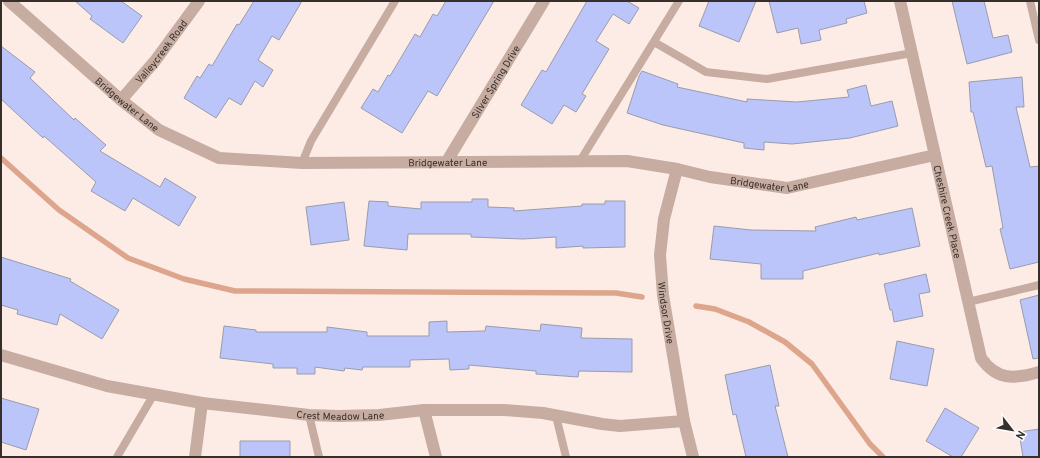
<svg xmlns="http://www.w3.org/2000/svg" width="1040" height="458" font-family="Overpass,sans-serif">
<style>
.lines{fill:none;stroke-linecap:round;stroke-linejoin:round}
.stream{stroke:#dda58c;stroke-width:5.5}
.building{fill:#bcc5fa;stroke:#999cad}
.lane{stroke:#c6aca1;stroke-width:8}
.street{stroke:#c6aca1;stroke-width:12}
.labels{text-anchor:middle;stroke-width:3;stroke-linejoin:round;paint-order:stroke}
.street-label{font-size:10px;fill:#372f2b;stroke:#fdfdfd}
</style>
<rect width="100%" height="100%" fill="#fdece5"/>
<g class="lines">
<path class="stream" d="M1,158l58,52 69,48 56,21 51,12 381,2 26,4
M696,306l19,3 34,13 36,20 27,22 58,80 13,13"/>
</g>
<path class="building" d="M75,1h46l21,15 -19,27 -33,-24 2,-3z
M254,1h48l-23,39 -7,-4 -14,24 15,10 -10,17 -8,-6 -14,24 -12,-7 -13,20 -32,-20 13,-22 3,2 9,-14 3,2 25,-42 2,1z
M446,1h48l-57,95 -9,-5 -26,42 -41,-25 12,-19 5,3 10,-17 2,1 25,-42 5,3 13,-23 4,2z
M587,1h40l12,7 -10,16 -16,-10 -17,27 13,8 -27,45 4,2 -10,16 -12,-7 -12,19 -31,-19 21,-35 4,2z
M709,1h47l-17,41 -40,-16z
M769,1h95l3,12 -21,6 1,4 -28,7 2,10 -20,4 -3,-16 -21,5z
M952,1h32l9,37 15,-3 4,17 -45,12z
M1,46l34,26 -5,6 44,42 1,-2 31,27 -6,6 60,36 5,-9 31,19 -17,29 -46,-28 -8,13 -34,-20 5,-9 -52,-46 -1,2 -42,-39z
M642,71l36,13 -1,3 70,15v-3l50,3 52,-5 -2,-7 19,-5 5,21 21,-5 6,25 -48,12 -58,6 -28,-2v8l-20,-2v-5l-81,-18 -36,-12 12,-37z
M1022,77l2,30h-8l14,60 9,-1v96l-29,7 -10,-40 3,-1 -11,-62 -6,1 -13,-55h-2l-2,-30z
M472,199h16v8l26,1v3l68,-5v-2h23v-3h20v46l-42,1v-2l-27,2v-11l-33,2 -52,-2v-3h-63l-1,16 -43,-4 5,-45 19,1v4l33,3v-7h51z
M344,202l5,38 -38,5 -5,-38z
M912,208l8,38 -41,9v-2l-76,18v8h-42v-15l-51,-5 4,-33 37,4 65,1 -1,-4 41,-10 1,3z
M1,257l70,22 -1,2 49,29 -17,29 -42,-25 -3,11 -40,-11 1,-4 -17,-5z
M926,274l4,18 -11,2 4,22 -29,6 -2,-12h-2l-6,-26z
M1039,295v63l-6,1 -13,-59z
M447,321v11l38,-1 1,-5 54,5 1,-7 41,4 -1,10 51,1v33l-53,-1 -1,6 -42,-3v-3l-67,-6v4l-19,1 -1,-11 -39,1v7h-47l-1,3 -17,-2 -1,3 -29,-4v7h-18v-6h-24v-4l-53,-6 4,-32 32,4v2h71v-5l40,5v4h62v-14z
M897,341l37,8 -7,37 -37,-7z
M770,365l9,41h-4l13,51h-42l-10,-43 -3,1 -8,-40z
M1,398l38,11 -13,41 -25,-8z
M945,408l34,20 -18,29h-8l-27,-16z
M1039,429v28h-16l-4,-25z
M240,441h50v16h-50z"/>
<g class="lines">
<path class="lane" d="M1030,1l9,39
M654,42l52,30 61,7 145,-26
M580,161l99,-160
M302,163l9,-22 84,-140
M968,302l71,-17
M309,415l10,42
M556,416l10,41
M117,457l37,-63"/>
<g class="street">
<path id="s1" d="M9,1l112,99 38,30 60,28 83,5 325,-2 50,8 33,8 77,11 148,-33"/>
<path id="s2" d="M900,1l81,357c16,23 34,21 58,14"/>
<path id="s3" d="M121,100l34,-39 44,-60"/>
<path id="s4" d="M447,161l97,-160"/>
<path id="s5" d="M677,169l-13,50 -4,36 3,40 21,126 9,36"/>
<path id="s6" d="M1,355l106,31 95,17 72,8 35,4 30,1 40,-1 45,-5h80l39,3 59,11 18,2 64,-5"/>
<path d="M424,410l12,47"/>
<path d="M195,457l7,-54"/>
</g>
</g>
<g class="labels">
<g class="street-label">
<text dy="4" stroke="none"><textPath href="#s3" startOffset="63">Valleycreek Road</textPath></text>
<text dy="4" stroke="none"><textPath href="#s4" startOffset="93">Silver Spring Drive</textPath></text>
<text dy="4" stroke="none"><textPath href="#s1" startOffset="157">Bridgewater Lane</textPath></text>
<text dy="4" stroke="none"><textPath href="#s1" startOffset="493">Bridgewater Lane</textPath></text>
<text dy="4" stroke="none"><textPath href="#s1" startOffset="817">Bridgewater Lane</textPath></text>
<text dy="4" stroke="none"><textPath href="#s2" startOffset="216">Cheshire Creek Place</textPath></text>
<text dy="4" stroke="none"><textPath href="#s5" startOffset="146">Windsor Drive</textPath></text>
<text dy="4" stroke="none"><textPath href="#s6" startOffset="346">Crest Meadow Lane</textPath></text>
</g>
</g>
<rect width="1040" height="458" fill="none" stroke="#372f2b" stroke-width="4"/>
<g transform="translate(1012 430) rotate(121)" stroke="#fdfdfd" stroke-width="3" paint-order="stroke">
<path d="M0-3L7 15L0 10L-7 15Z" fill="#372f2b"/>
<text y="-6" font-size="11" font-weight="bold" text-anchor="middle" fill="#372f2b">N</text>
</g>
</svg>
